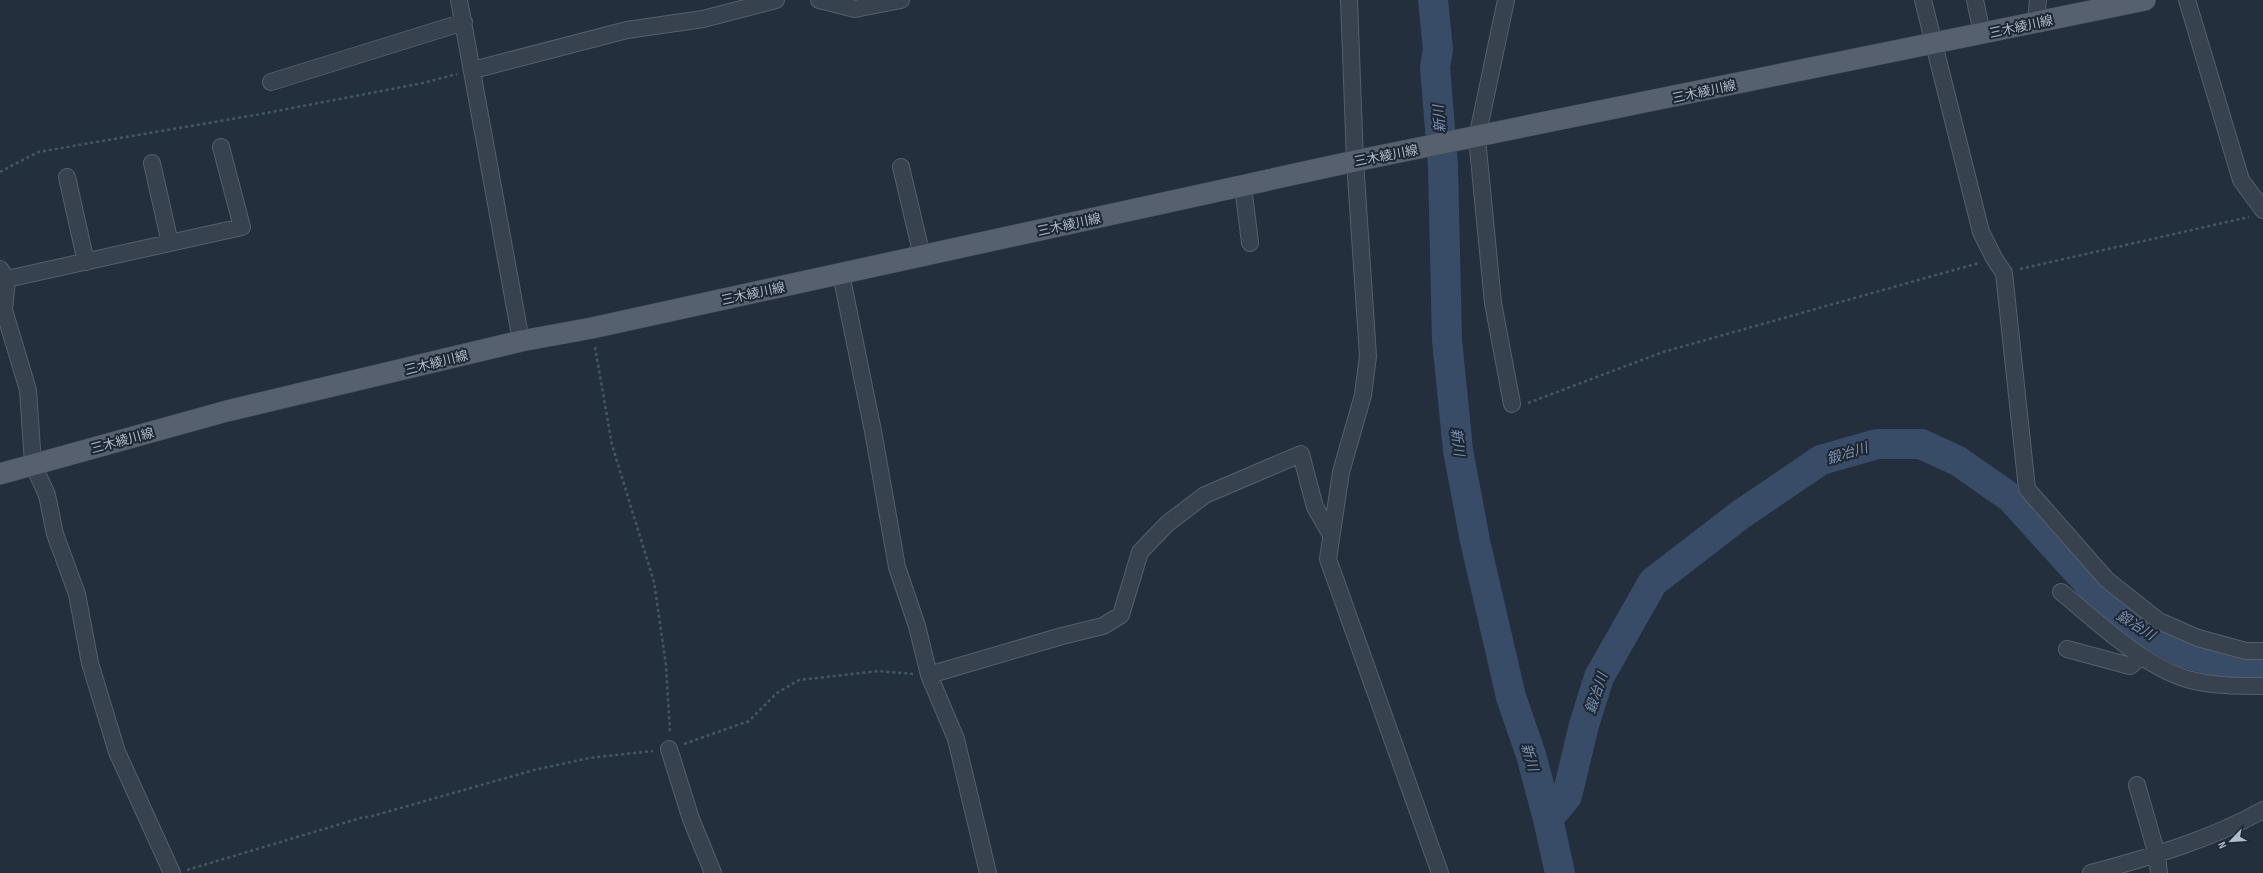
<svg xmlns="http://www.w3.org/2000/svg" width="2263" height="873" font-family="'Sofia Sans Condensed','Noto Sans JP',sans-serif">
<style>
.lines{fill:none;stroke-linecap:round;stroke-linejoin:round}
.river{stroke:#394c67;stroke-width:30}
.minor-casing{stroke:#565f6c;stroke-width:18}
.major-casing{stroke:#414a57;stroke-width:22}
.path{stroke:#44595c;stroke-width:2.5;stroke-dasharray:3 3;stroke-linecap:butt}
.minor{stroke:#38414e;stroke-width:16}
.major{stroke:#56606e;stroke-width:21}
.labels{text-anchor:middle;stroke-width:4;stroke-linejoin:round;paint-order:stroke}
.street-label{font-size:13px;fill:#b4bcc9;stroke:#1d2633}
.water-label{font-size:14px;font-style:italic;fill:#7c92b1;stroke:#1d2633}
</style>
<rect width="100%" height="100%" fill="#242f3e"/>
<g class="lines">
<path class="river" d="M1433,0l5,50 -3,17 8,99 4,174 11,110 17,91 36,156 20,58 17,64 12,54
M1548,819l19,-23 17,-71 15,-48 54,-95 87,-67 81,-55 56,-16h44l37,17 53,37 107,118 66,37 49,13 30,3"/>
<g class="minor-casing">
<path id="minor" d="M459,0l62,341
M819,0l36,9 46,-9
M1349,0l6,161 13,195 -5,39 -22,77 -13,87 112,314
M1506,0l-29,138 16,165 19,101
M1923,0l58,232 13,26 10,15 23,216 80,91 52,41 39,17 48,13h17
M1975,0l7,33
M2187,0l54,180 22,30
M2036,22l2,-22
M473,70l154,-40 76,-11 73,-19
M271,82l193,-60
M152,163l18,80
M901,167l21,89
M67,177l19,85
M1243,186l7,57
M0,269l7,10 -3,31 24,80 5,74 14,31 8,39 22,60 13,69 27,89 55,121
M841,274l32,157 24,136 20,59 12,49 27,64 32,134
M7,279l235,-52 -21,-80
M2061,592c36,29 82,74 126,87 24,7 51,7 76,7
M2067,649l63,17 11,-9
M929,675l133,-39 41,-10 18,-11 19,-63 28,-29 37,-28 96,-41 14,53 15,26
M669,749l22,70 22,54
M2137,785l20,70 2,18
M2091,873c59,-16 119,-33 172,-63"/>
</g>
<g class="major-casing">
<path id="major" d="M0,474l227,-63 294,-70 71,-13 763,-167 790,-161"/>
</g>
<path class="path" d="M0,172l38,-20 223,-38 162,-31 34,-9
M2020,269l229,-52
M595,347l17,98 42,137 12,83 4,68
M1528,403l135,-51 316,-89
M684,744l65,-23 28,-28 22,-13 80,-9 34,3
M187,870l177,-53h5l165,-47 55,-12 64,-7"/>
<use href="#minor" class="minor"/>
<use href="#major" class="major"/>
</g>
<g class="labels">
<g class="street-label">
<text transform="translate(2021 26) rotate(-12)" y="5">三木綾川線</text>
<text transform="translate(1704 91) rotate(-12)" y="5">三木綾川線</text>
<text transform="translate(1386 155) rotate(-11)" y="5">三木綾川線</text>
<text transform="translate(1069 224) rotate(-12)" y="5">三木綾川線</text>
<text transform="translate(753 293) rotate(-12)" y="5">三木綾川線</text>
<text transform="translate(436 362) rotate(-14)" y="5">三木綾川線</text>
<text transform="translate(122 440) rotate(-15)" y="5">三木綾川線</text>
</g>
<g class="water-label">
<text transform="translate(1439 119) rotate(-94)" y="5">新川</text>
<text transform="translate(1458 442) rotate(83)" y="5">新川</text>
<text transform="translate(1847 453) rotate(-17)" y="5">鍛冶川</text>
<text transform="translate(2136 625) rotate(32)" y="5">鍛冶川</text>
<text transform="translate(1596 693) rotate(-72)" y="5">鍛冶川</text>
<text transform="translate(1530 757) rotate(74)" y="5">新川</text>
</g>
</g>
<g transform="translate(2231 841) rotate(245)" stroke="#1d2633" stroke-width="3" paint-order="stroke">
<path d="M0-3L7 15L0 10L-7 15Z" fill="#b4bcc9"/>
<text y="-6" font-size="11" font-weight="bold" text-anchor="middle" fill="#b4bcc9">N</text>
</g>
</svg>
